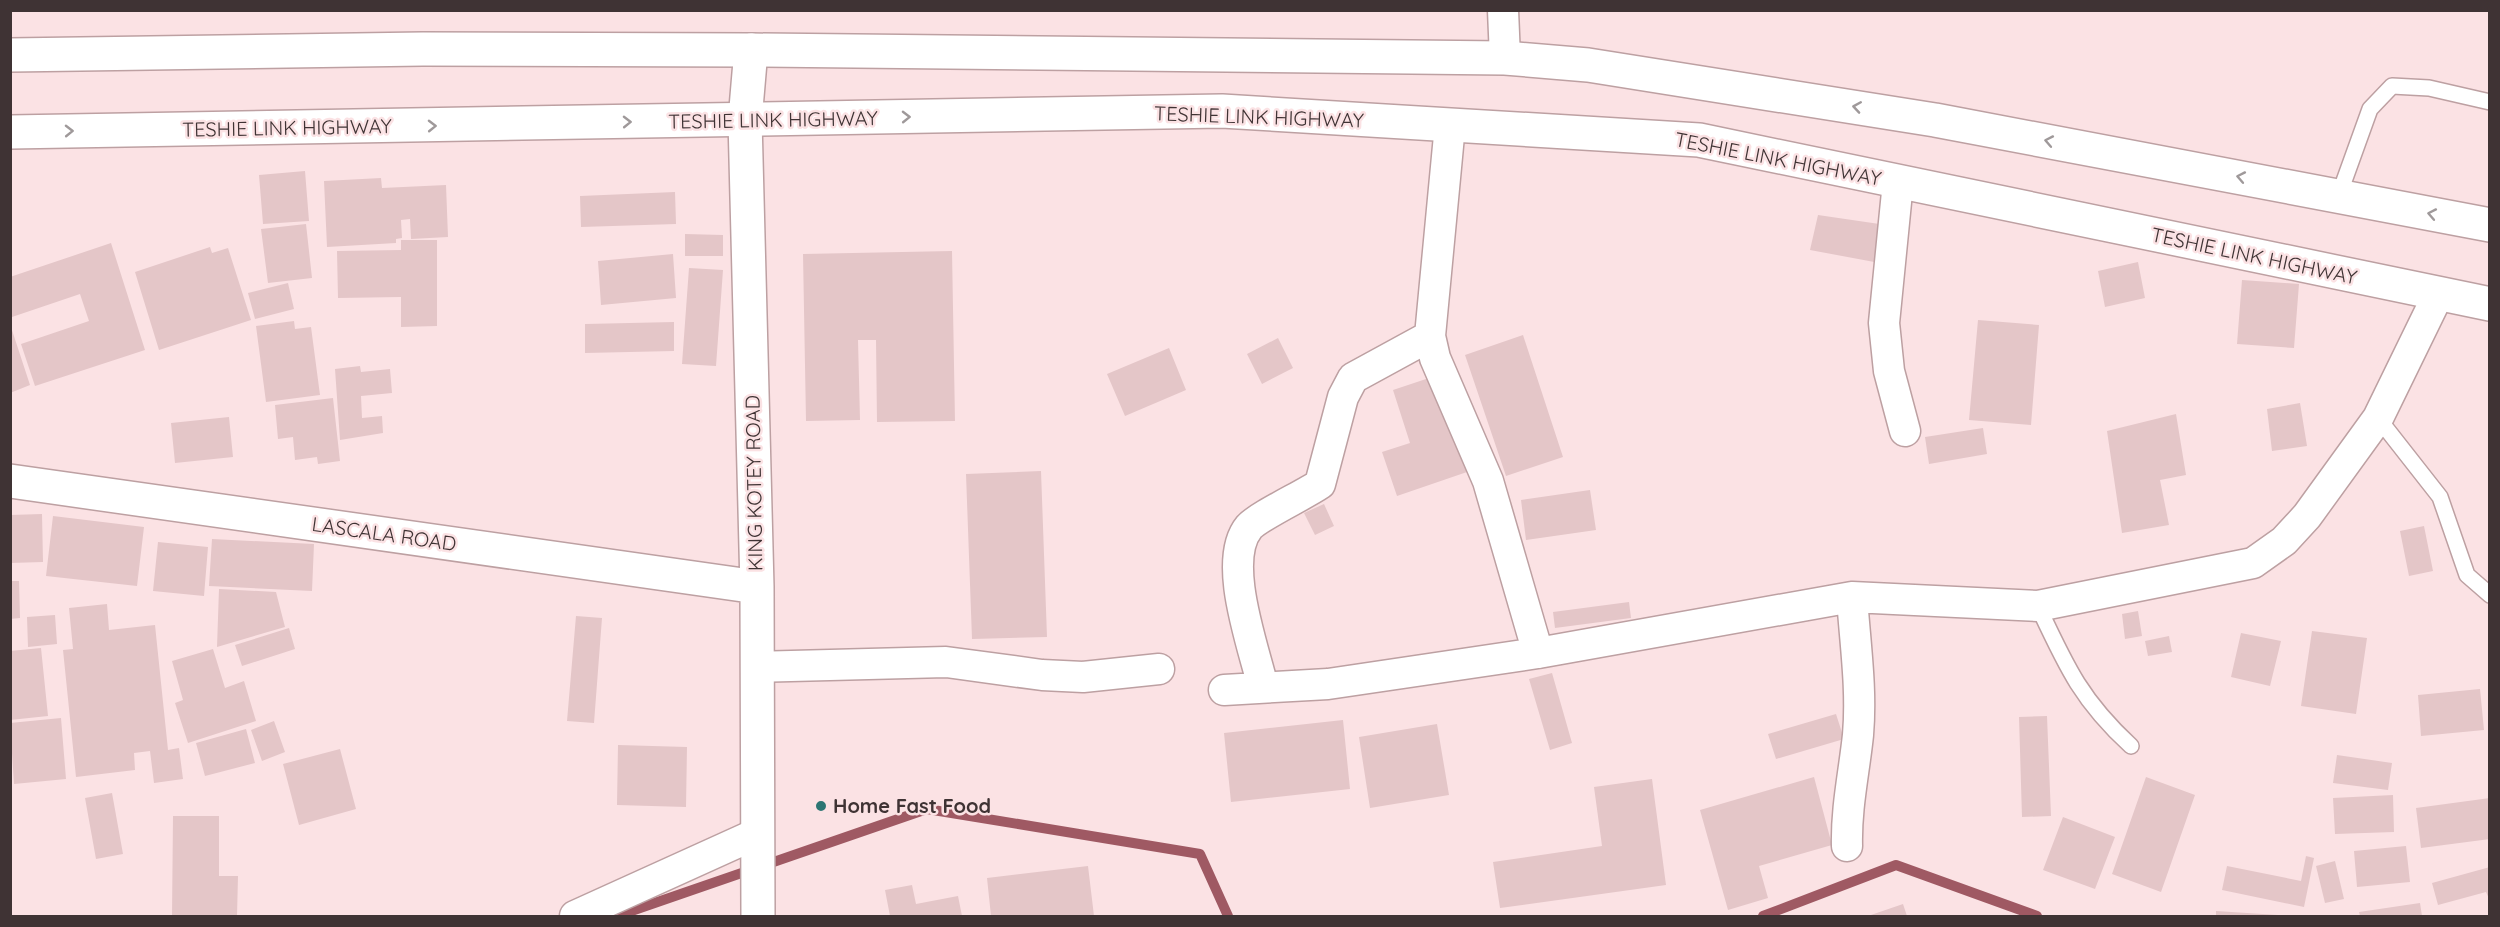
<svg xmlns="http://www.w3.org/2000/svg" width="2500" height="927" font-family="Quicksand,sans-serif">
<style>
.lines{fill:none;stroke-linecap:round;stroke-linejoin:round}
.stream{stroke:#9f5963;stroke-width:10}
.building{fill:#e4c6c8}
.service-casing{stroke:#bda0a2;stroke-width:18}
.minor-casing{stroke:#bda0a2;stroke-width:33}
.tertiary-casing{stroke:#bda0a2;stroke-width:36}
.secondary-casing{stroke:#bda0a2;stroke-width:36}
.service{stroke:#fff;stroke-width:15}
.minor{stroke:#fff;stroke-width:30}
.tertiary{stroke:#fff;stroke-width:33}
.secondary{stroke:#fff;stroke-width:33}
.oneway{stroke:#9f999a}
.poi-dot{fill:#2c7573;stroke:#fbe2e4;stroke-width:2}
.labels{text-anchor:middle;stroke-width:5;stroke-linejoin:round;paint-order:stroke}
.street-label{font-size:20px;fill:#3f3334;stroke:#fbe2e4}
.poi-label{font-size:20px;font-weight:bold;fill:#3f3334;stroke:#fbe2e4;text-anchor:start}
</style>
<rect width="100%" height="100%" fill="#fbe2e4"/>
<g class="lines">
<path class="stream" d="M617,916l310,-107 273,45 28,62
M1763,916l133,-51 141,51"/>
</g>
<path class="building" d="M305,171l4,50 -46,3 -4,-49z
M381,178l1,10 64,-3 2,52 -37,2 -1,-20 -9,1 1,18 -6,1v4l-69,4 -3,-66z
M675,192l1,32 -95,3 -1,-31z
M1818,215l75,11 -8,38 -75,-14z
M306,224l6,54 -44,5 -7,-54z
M685,234l38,1v21h-38z
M401,240h36v86l-36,1v-30l-63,1 -1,-47 64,-1z
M111,243l34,107 -110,36 -14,-42 68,-23 -9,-27 -68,23 -2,-40z
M210,247l2,6 16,-5 23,72 -92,30 -24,-78z
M952,251l3,170 -78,1 -1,-82h-18l2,80 -54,1 -3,-167z
M673,254l3,44 -75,7 -3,-44z
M2138,262l7,36 -40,9 -7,-36z
M689,268l34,2 -7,96 -34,-2z
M2242,280l57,4 -5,64 -57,-4z
M288,283l6,26 -39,10 -7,-26z
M1978,320l61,5 -8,100 -62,-5z
M294,321l1,8 16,-2 9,68 -54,7 -10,-76z
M674,322v29l-89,2v-29z
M10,324l20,61 -20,8z
M1523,335l40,122 -57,19 -41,-121z
M1278,338l15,30 -31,16 -15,-30z
M1169,348l17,42 -61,26 -18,-42z
M360,366l1,6 29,-3 2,24 -31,3 1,22 20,-2 1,17 -43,7 -5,-71z
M1435,376l32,96 -70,24 -15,-44 28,-9 -17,-53z
M333,398l7,63 -22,3 -1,-7 -22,3 -2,-23 -15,2 -3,-34z
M2300,403l7,43 -35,5 -5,-42z
M2176,414l10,61 -26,5 9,45 -47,8 -15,-102z
M229,417l4,40 -58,6 -4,-40z
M1983,428l4,26 -58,10 -4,-27z
M1041,471l6,166 -75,2 -6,-165z
M1590,490l6,40 -70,10 -5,-40z
M1324,504l10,22 -19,9 -11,-22z
M42,514l1,48 -33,1v-48z
M53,516l91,11 -7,59 -91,-10z
M2424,526l9,45 -24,5 -9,-45z
M212,539l102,5 -2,47 -103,-5z
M158,542l50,5 -4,49 -51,-5z
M10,581h9l1,37 -10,1z
M219,589l57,3 9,35 -68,20z
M1629,602l2,16 -76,10 -2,-16z
M107,604l2,26 46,-5 13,125 11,-2 4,31 -29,4 -4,-32 -16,2 1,17 -59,7 -13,-127 10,-1 -4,-41z
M2138,611l4,25 -17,3 -3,-25z
M55,615l2,29 -29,3 -1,-30z
M576,616l26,2 -8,105 -27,-2z
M289,628l6,21 -53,17 -7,-21z
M2312,631l55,7 -11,76 -55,-8z
M2241,633l40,8 -11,45 -39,-9z
M2169,636l3,16 -24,4 -3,-15z
M41,648l7,68 -38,4v-69z
M213,649l12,39 19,-7 12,40 -68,22 -13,-40 8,-3 -11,-39z
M1552,673l20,70 -22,7 -21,-71z
M2480,689l4,41 -63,6 -3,-41z
M1836,714l8,25 -68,20 -8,-25z
M2047,716l4,100 -29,1 -3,-100z
M61,718l5,61 -52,5 -4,-61z
M1343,720l7,69 -119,13 -7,-69z
M274,721l11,31 -23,9 -11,-31z
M1437,724l12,71 -79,13 -11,-71z
M246,729l9,34 -50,13 -9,-33z
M618,745l69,2 -1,60 -69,-2z
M340,749l16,60 -57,16 -16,-61z
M2337,755l55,8 -4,27 -55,-7z
M1814,777l18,68 -73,21 9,32 -40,12 -28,-100z
M2146,777l49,18 -34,97 -49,-18z
M1652,779l14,106 -166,23 -7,-46 109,-16 -8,-59z
M112,793l11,61 -27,5 -11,-61z
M2393,795l1,37 -59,2 -2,-36z
M2490,798v41l-69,9 -5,-40z
M173,816h46v60h19l-1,40h-65z
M2063,817l52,20 -20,52 -52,-19z
M2406,846l4,36 -53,5 -3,-36z
M2306,856l8,2 -10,49 -82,-17 5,-24 74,15z
M2335,861l9,38 -19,4 -9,-37z
M1088,866l6,50h-103l-4,-38z
M2490,867v34l-4,-9 -48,13 -6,-22z
M912,885l4,19 42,-8 4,20h-72l-5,-26z
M2420,903l2,13h-62l-1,-4z
M1903,904l4,12h-39z
M2216,911l62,4 -1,1h-61z"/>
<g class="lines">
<g class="service-casing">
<path id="service" d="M2339,195l31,-86 22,-23 37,2 61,14
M2378,418l62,79 27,78 23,20
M2038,606c28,60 43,94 93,140"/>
</g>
<g class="minor-casing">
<path id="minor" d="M1503,10l2,48
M1450,125l-20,211 5,22 53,123 50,172
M1898,182l-14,141 5,48 16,60
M757,667l189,-5 96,13 41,2 76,-8
M1263,687c-9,-39 -42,-126 -14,-160 10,-11 55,-32 71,-43l23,-87 10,-19 77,-42
M1224,690l104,-6 210,-31 314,-56 186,9 215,-43 31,-22 23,-25 71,-98 60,-123
M1847,846c-1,-38 7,-73 11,-111 4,-46 -3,-92 -6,-138
M575,916l181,-82"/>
</g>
<g class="tertiary-casing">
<path id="tertiary" d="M751,50l-6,70 12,467 1,329
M10,481l747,106"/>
</g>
<g class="secondary-casing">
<path id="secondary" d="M10,55l413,-6 328,1 754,8 83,7 347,55 555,105
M10,132l1212,-21 477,29 791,164"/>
</g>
<use href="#service" class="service"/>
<use href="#minor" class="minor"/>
<use href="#tertiary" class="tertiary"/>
<use href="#secondary" class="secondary"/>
</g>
<defs><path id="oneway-chevron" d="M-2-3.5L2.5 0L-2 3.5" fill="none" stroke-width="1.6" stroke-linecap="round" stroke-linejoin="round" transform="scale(1.5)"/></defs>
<g class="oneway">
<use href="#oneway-chevron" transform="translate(1857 107) rotate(-171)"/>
<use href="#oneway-chevron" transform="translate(906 117) rotate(-1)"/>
<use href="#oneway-chevron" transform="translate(627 122) rotate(-1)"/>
<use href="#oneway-chevron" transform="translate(432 126) rotate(-1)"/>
<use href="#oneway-chevron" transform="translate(69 131) rotate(-1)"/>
<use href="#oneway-chevron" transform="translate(2049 141) rotate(-169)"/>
<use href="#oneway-chevron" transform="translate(2241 177) rotate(-169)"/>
<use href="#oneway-chevron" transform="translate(2432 214) rotate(-169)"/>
</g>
<circle class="poi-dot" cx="821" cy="806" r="6"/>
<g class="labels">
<g class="street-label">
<text transform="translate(1259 117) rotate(2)" y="7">TESHIE LINK HIGHWAY</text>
<text transform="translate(773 120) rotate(-1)" y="7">TESHIE LINK HIGHWAY</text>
<text transform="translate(287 128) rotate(-1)" y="7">TESHIE LINK HIGHWAY</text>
<text transform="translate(1778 159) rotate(11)" y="7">TESHIE LINK HIGHWAY</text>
<text transform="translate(2254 256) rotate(12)" y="7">TESHIE LINK HIGHWAY</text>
<text transform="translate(754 483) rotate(-91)" y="7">KING KOTEY ROAD</text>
<text transform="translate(384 534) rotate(8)" y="7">LASCALA ROAD</text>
</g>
<g class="poi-label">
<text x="833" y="813">Home Fast Food</text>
</g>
</g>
<rect width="2500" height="927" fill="none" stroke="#3f3334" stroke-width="24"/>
</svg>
